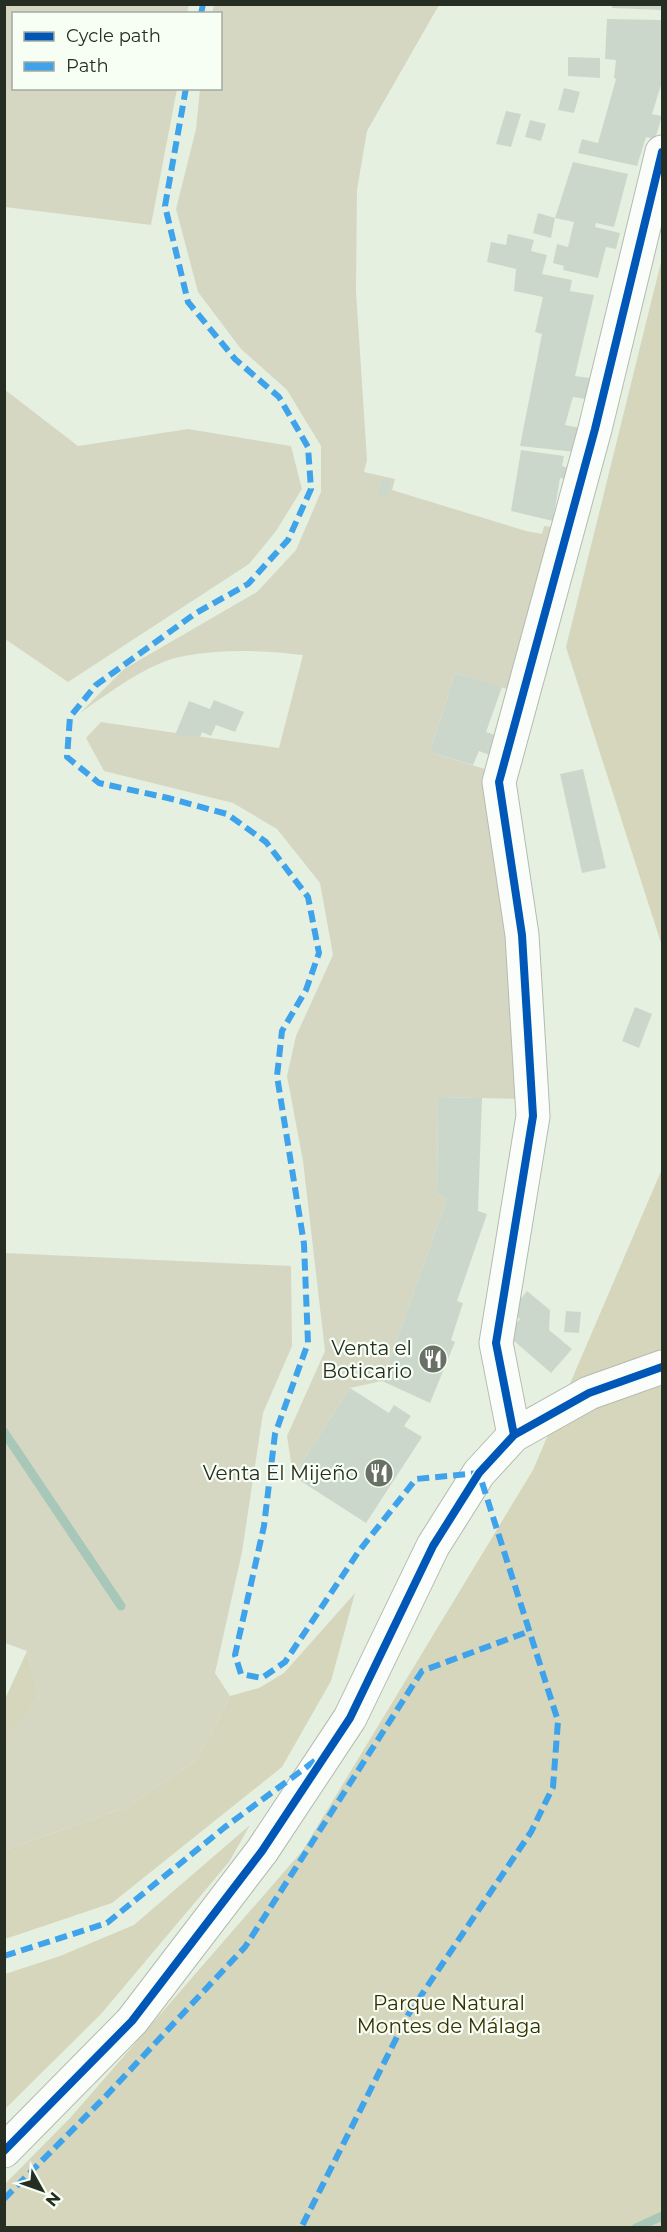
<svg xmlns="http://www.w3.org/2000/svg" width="667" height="2232" font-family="Montserrat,sans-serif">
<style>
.green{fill:#d5d7c3}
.forest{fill:#d5d6bc}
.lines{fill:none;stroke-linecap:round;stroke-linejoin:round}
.stream{stroke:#a7c7b8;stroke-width:9}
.building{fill:#ccd7cc}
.minor-casing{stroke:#b3bbaf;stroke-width:35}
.major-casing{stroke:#b3bbaf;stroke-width:35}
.minor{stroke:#fbfdfa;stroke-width:33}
.major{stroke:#fbfdfa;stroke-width:33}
.quiet{stroke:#3ea3ea;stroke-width:6;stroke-dasharray:12 6;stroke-linecap:butt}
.cycleway-casing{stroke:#f7fff4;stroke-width:11}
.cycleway{stroke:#0057b8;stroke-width:8}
.labels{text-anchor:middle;stroke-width:4.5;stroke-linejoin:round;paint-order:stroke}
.poi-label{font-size:20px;fill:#262d23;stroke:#f7fff4;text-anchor:end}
.park-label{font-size:20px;fill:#373002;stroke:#f7fff4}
</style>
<rect width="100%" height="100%" fill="#e6f0e1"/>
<path class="green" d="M5,4l184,1 -2,8 -173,1v74l163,1 -26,136 -146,-18z
M214,5h225l-72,126 -10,59 -1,101 11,169 -3,12 31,7 -3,11 134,41 16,3 2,-8 15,2 -46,163 -58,-18 -25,79 58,18 22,171 10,158 -82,-2 -1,97 10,5 -65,182 -32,7 -57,88 -6,-40 38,-85 -22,-190 -16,-85 9,-40 37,-81 -13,-72 -43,-54 -44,-26 -129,-32 -18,-33 15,-16 178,26 24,-93c-38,-5 -81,-6 -119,1 -35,6 -75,37 -104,57l44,-44 133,-77 39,-42 25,-58v-46l-34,-56 -46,-41 -43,-57 -22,-83 20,-80 4,-40 20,-1v-74l-8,-1z
M4,389l74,57 110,-17 103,17 11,43 -26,42 -27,33 -181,118 -63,-43z
M5,1253l286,13 1,80 -29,67 -21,139 -27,121 15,23 -33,64 -70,47 -122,43 -1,-111 35,-43 -12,-45 -22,-8z"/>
<path class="forest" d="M662,258v688l-96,-299z
M662,1169v1058l-657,1v-44l66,-67 232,-267 230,-380z
M355,1593l-24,88 -49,86 -170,136 -107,36v-89l122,-43 70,-47 33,-64 29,-8 25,-15z
M27,1651l12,45 -34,43v-40z
M250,1825l-21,37 -128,152 -96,95v-135l55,-18 74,-31z"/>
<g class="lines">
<path class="stream" d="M4,1432l117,174
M636,2228l26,-12"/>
</g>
<path class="building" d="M612,4h50v6l-50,-2z
M607,19l55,1v62l-10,32 10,2 -7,23 -9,-2 -9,29 -59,-13 4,-14 16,4 18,-64 -2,-1 2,-18 -11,-1z
M568,57l32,1v20l-32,-2z
M564,88l16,4 -6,21 -16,-3z
M506,111l15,3 -10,33 -15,-3z
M530,120l16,4 -5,17 -16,-4z
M573,162l55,12 -14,53 -18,-4 -1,4 25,6 -4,16 -10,-2 -8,31 -35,-8 1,-4 -11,-3 4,-19 11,3 6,-25 -19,-4z
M538,213l17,5 -4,20 -18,-5z
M508,234l26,6 -3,11 16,4 -5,19 30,6 -2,11 24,4 -19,81 15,2 -5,21 -12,-2 -8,28 15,3 -5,24 -55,-6 22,-112 -7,-2 8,-35 -29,-6 2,-22 -29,-7 4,-20 15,3z
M521,450l43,6 -2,10 10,3 -2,11 -10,-2 -7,43 -42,-10z
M382,480l9,2 -4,15 -9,-1z
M455,673l47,14 -16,45 12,4 -6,20 -13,-5 -6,14 -43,-13z
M214,700l30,12 -9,20 -19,-7 -5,11 -9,-4 -2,5 -25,-2 14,-34 21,8z
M583,769l23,99 -24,5 -22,-99z
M635,1007l17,7 -13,34 -17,-7z
M438,1097l44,1 -4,113 9,3 -30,87 6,2 -12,37 4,2 -25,61 -48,-22 65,-182 -10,-5z
M527,1291l23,19 -1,20 23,19 -21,24 -44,-38 13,-16 -9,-8z
M566,1311l15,1 -2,21 -15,-1z
M350,1388l39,25 5,-8 17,11 -7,10 18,11 -56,86 -73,-47z"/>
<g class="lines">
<g class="minor-casing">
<path id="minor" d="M514,1435l-18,-92 37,-227 -11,-181 -23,-153 96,-353 67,-277"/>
</g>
<g class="major-casing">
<path id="major" d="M4,2151l128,-130 130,-170 88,-133 83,-172 46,-73 35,-38 75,-42 73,-26"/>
</g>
<use href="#minor" class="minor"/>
<use href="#major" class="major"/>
<path class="quiet" d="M201,14l2,-10
M186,88l-21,118 23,96 47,57 44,38 29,50 3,42 -23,51 -40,44 -52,29 -100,72 -26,32 -3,40 32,26 69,15 59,16 39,28 42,55 11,56 -13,37 -24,41 -5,45 27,168 4,99 -33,91 -11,92 -29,129 6,19 21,4 23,-16 74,-111 57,-72 63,-6 79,248 -5,66 -22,45 -123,183 -107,213
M4,1956l103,-33 118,-96 91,-67
M4,2199l101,-102 140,-150 177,-276 108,-40"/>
<g class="cycleway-casing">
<path id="cycleway" d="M514,1435l-18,-92 37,-227 -11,-181 -23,-153 96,-353 67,-277
M4,2151l128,-130 130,-170 88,-133 83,-172 46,-73 35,-38 75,-42 73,-26"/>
</g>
<use href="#cycleway" class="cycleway"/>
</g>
<defs>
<g id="restaurant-disc" transform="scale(1.5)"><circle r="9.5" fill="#697166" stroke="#f7fff4"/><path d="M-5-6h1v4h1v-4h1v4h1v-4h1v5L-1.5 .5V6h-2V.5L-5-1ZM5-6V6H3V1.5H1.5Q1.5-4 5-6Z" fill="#fff"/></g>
</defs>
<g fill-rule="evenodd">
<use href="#restaurant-disc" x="433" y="1359"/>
<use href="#restaurant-disc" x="379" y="1473"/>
</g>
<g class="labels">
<g class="poi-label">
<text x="412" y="1355">Venta el<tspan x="412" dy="23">Boticario</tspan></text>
<text x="358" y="1480">Venta El Mijeño</text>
</g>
<g class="park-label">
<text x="449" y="2010">Parque Natural<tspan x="449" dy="23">Montes de Málaga</tspan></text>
</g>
</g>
<rect width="667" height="2232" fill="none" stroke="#262d23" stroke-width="12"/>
<rect x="12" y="12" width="210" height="78" fill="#f7fff4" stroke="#a3aba0" stroke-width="1.5"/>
<rect x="24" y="32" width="30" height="9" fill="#0057b8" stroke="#a3aba0" stroke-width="1.5"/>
<text x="66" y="42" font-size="18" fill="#262d23">Cycle path</text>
<rect x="24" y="62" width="30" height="9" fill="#3ea3ea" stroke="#a3aba0" stroke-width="1.5"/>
<text x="66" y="72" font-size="18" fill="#262d23">Path</text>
<g transform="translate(42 2190) rotate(130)" stroke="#f7fff4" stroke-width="4.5" paint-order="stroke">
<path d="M0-4.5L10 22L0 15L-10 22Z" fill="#262d23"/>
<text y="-9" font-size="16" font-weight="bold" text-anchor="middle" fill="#262d23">N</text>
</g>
</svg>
